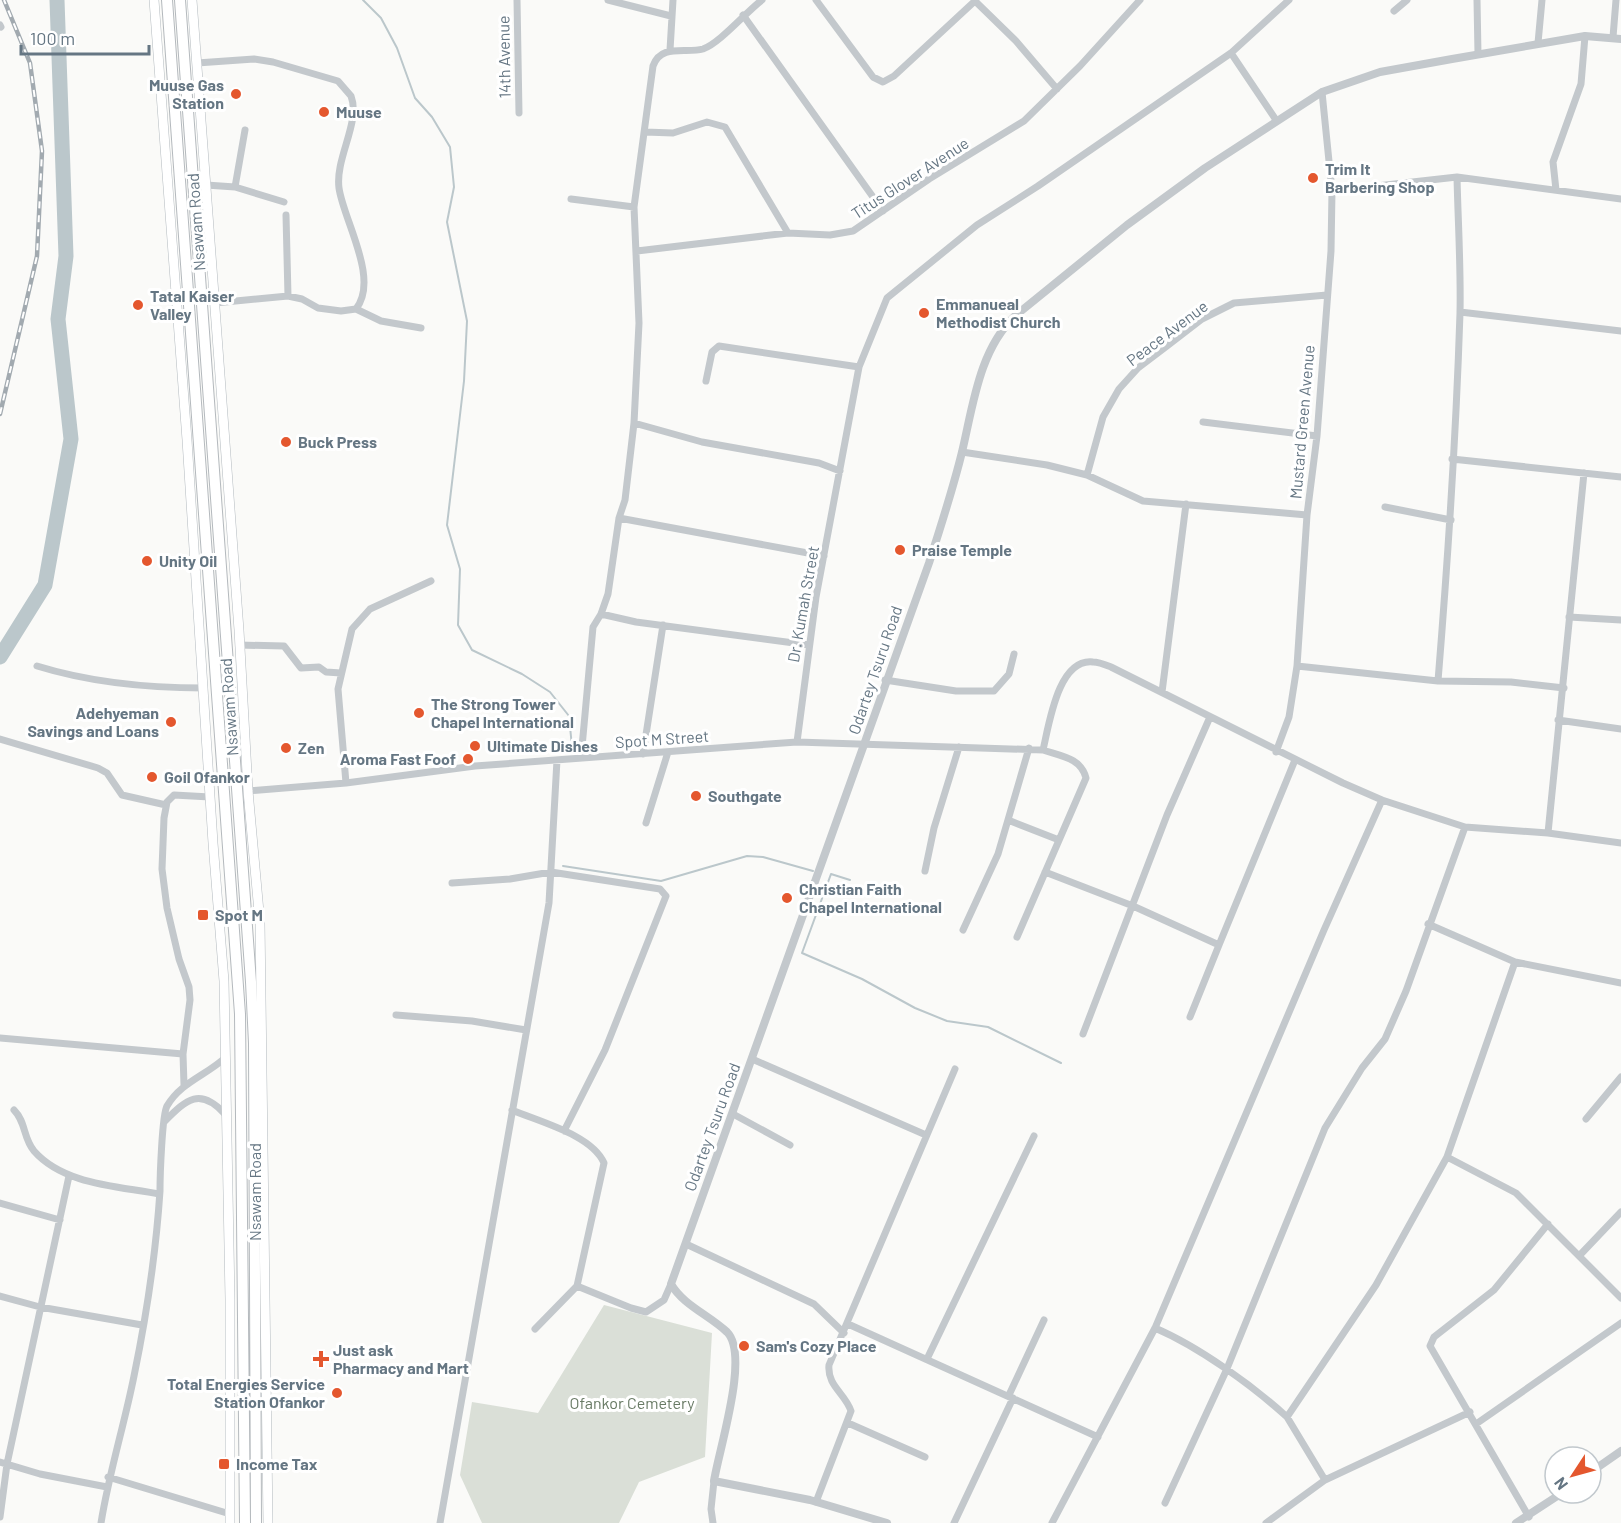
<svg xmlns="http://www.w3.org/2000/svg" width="1621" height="1523" font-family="Barlow,sans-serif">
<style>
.green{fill:#dadfd7}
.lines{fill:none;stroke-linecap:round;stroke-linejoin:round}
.stream{stroke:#bbc7cb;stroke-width:2}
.river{stroke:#bbc7cb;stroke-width:15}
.secondary-casing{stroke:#b3babf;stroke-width:10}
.trunk-casing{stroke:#b4b9bd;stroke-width:12}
.minor{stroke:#c3c8cc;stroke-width:7}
.tertiary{stroke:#c3c8cc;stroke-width:8}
.secondary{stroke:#fff;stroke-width:9}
.trunk{stroke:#fff;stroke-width:10}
.rail-casing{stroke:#a2aab0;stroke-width:4.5}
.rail{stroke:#fff;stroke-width:2;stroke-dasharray:7;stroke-linecap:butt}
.poi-dot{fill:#e4572e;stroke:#fff;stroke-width:2}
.labels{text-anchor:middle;stroke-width:6;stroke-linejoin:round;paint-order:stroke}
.street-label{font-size:16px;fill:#657683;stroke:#fff}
.poi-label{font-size:16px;font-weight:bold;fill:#657683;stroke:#fff;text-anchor:start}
.park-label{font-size:16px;fill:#687a64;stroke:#fff}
</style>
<rect width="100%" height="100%" fill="#fafaf8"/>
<path class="green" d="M604,1305l108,28 -7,124 -66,25 -20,41h-137l-22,-48 12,-73 66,11z"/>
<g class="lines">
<path class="stream" d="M363,0l18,18 16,30 18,50 17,19 18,30 4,40 -7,35 20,99 -3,60 -17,144 13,44 -2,56 14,25 50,24 28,18 19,24 3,31
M563,866l98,15 86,-25 16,1 50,14
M850,880l-19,-6 -29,79 60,26 53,29 32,13 41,6 73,36"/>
<path class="river" d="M0,657l45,-72 26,-146 -13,-120 8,-63 -9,-256"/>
<g class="secondary-casing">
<path id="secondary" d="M154,0l33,440 26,403 11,138 6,318v224
M192,0l47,630 9,161 12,132 8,600"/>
</g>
<g class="trunk-casing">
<path id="trunk" d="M167,0l73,1014 5,509
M180,0l71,982 3,61 2,480"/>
</g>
<path class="minor" d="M517,0l2,113
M608,0l63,16
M762,0c-16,12 -42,43 -59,49 -17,5 -42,-6 -50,17l-19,141 5,116 -5,100 -9,77 -6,18 -11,76 -7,20 35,8 173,23
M816,0l57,77 10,5 11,-6 82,-76
M1477,0l1,54
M975,1l41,40 41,48
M1394,11l13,-11
M743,15l140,196
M0,25l1,2
M1613,37l3,-37
M1538,43l4,-43
M670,50l3,-50
M1231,53l45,67
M197,63l57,-4 19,3 65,19 13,15c10,26 -16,62 -12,92 4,31 41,91 17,121
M645,132l28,1 34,-11 18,5 63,106
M1457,177l164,22
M206,185l29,2 49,15
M235,187l10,-57
M1556,190l-3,-28 28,-78 4,-48
M1332,191l125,-14c1,45 4,91 3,136 -4,123 -12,245 -22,368
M571,199l63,8
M286,215l2,81
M637,251l151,-18 42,2 23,-4 76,-52 95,-58 56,-55 60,-66
M215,303l73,-7 14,3 16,9 23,3 15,-2 25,12 40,7
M1460,312l161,19
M706,381l6,-29 7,-6 140,21
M1203,422l114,14
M634,423l68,19 117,21 21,8
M962,452l85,13 40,10 56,26 164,14
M1452,459l169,18
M1087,475l16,-58 16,-28 19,-21 29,-22 35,-27 32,-16 93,-8
M1385,507l66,13
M619,518l205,38
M1569,617l52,3
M239,645l45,1 17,22 18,-1 7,5 15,1
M37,666c55,17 110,22 167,22
M1297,666l141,15 73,1 53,6
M885,680l71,11h38l15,-17 5,-20
M1162,692l24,-188
M1558,720l63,9
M0,739l98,29 9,5 15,22 44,10
M797,742l19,-145 43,-230 28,-69 90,-73 61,-39 193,-133 58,-53
M1043,750c6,-25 15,-92 50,-88 6,0 13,3 18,5l232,116 39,17 83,27 83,6 73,10
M1276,752l13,-35 8,-51 10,-151 10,-79 14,-185 1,-60 -10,-99
M643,754l20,-129
M581,758l12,-131 8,-13
M346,783l-8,-94 14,-60 18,-20 61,-28
M248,791l98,-8 129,-17 322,-24 246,8c18,6 38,8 43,28l-69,159
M1008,820l51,20
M646,823l22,-71
M1548,833l36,-360
M925,871l9,-43 25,-81
M1045,872l88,34 86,39 76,-185
M452,883l58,-4 41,-7 109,17 6,7 -61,154 -41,81
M1428,924l87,38 106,21
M963,930l35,-76 31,-106
M396,1015l76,6 54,9
M1190,1017l29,-72
M1083,1034l84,-219 43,-98
M0,1038l183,16
M752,1059l174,76
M184,1085l-1,-31 7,-54 -1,-13 -10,-28 -12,-51 -5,-39 2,-51 3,-16 7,-7 36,2
M14,1110c12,12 9,28 20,41 30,34 84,35 125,43
M512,1110c28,12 80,25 92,53l-27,123 -42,43
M733,1114l57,31
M1586,1119l35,-42
M165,1121c22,-22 35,-34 60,-7
M1447,1157l69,36 105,105
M0,1203l60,17
M686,1244l128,60 30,29
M1579,1256l42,-44
M577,1286l54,22 15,4 18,-12 7,-16
M0,1296l40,11 102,18
M848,1324l250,113
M1155,1328c44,19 97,57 132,89
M927,1359l107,-223
M1009,1395l35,-75
M848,1423l77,34
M1476,1424l145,-101
M0,1462l40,12 67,13
M108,1477l122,37
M1325,1480l-38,-63 89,-132 71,-128 68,-195
M816,1502l35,-91c-6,-18 -24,-25 -22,-46l126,-296
M1165,1503l61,-132 99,-243 37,-60 23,-29 21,-48 59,-164
M0,1517l7,-53 62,-288
M1529,1517l-99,-171 4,-9 60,-47 54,-66
M101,1523c8,-50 23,-97 33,-147 12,-58 22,-125 26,-185 0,-14 2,-76 7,-85 14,-24 40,-31 59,-49
M440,1523l109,-620 8,-143
M713,1523l-2,-14 3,-28
M954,1523l59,-125
M1052,1523l103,-195 169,-398 58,-130
M1266,1523l59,-43 145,-68"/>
<path class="tertiary" d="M1591,1472l30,-21
M887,1523l-77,-23 -96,-19c5,-32 36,-126 13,-149 -18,-17 -44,-27 -56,-48l258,-721c12,-37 24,-74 33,-111 11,-46 17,-102 53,-136l112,-91 78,-57 117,-76 58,-20 72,-13 133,-23 36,3
M1516,1523l46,-30"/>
<use href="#secondary" class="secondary"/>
<use href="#trunk" class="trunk"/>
<g class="rail-casing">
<path id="rail" d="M0,414l37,-158 5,-105 -12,-88 -26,-63"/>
</g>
<use href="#rail" class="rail"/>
</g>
<g class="poi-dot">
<circle cx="236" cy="94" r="6"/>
<circle cx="324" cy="112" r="6"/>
<circle cx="1313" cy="178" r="6"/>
<circle cx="138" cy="305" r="6"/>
<circle cx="924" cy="313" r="6"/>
<circle cx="286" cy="442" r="6"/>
<circle cx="900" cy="550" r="6"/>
<circle cx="147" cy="561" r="6"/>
<circle cx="419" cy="713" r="6"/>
<circle cx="171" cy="722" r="6"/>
<circle cx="475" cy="746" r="6"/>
<circle cx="286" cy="748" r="6"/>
<circle cx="468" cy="759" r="6"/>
<circle cx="152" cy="777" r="6"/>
<circle cx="696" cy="796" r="6"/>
<circle cx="787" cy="898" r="6"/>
<rect x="197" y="909" width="12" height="12" rx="3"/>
<circle cx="744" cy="1346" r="6"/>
<path d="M318 1350h6v6h6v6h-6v6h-6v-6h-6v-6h6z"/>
<circle cx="337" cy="1393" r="6"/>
<rect x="218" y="1458" width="12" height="12" rx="3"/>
</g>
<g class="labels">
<g class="street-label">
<text transform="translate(504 57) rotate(-91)" y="6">14th Avenue</text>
<text transform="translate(910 178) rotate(-33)" y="6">Titus Glover Avenue</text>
<text transform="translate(196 222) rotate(-94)" y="6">Nsawam Road</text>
<text transform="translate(1167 333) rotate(-37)" y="6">Peace Avenue</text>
<text transform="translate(1302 422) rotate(-85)" y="6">Mustard Green Avenue</text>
<text transform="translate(803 604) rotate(-80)" y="6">Dr. Kumah Street</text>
<text transform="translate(875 670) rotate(-71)" y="6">Odartey Tsuru Road</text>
<text transform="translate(229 707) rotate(-94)" y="6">Nsawam Road</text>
<text transform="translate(662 739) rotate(-4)" y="6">Spot M Street</text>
<text transform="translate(712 1127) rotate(-70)" y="6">Odartey Tsuru Road</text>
<text transform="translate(255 1192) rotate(-90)" y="6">Nsawam Road</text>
</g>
<g class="poi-label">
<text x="224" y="91" text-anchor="end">Muuse Gas<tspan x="224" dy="18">Station</tspan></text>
<text x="336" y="118">Muuse</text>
<text x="1325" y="175">Trim It<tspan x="1325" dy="18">Barbering Shop</tspan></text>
<text x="150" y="302">Tatal Kaiser<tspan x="150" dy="18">Valley</tspan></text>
<text x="936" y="310">Emmanueal<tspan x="936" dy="18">Methodist Church</tspan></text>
<text x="298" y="448">Buck Press</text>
<text x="912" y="556">Praise Temple</text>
<text x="159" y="567">Unity Oil</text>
<text x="431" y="710">The Strong Tower<tspan x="431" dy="18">Chapel International</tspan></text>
<text x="159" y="719" text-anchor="end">Adehyeman<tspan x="159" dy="18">Savings and Loans</tspan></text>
<text x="487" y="752">Ultimate Dishes</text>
<text x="298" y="754">Zen</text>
<text x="456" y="765" text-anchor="end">Aroma Fast Foof</text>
<text x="164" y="783">Goil Ofankor</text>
<text x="708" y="802">Southgate</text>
<text x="799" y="895">Christian Faith<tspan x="799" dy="18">Chapel International</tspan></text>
<text x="215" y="921">Spot M</text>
<text x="756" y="1352">Sam's Cozy Place</text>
<text x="333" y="1356">Just ask<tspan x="333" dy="18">Pharmacy and Mart</tspan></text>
<text x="325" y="1390" text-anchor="end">Total Energies Service<tspan x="325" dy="18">Station Ofankor</tspan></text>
<text x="236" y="1470">Income Tax</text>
</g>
<g class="park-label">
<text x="632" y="1409">Ofankor Cemetery</text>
</g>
</g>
<g transform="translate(1573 1475) rotate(234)"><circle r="28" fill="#ffffff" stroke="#c1c8cd" stroke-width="1.5"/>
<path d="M0-4.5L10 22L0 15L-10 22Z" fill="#e4572e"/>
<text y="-9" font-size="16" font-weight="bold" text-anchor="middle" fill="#657683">N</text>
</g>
<path d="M21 45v9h128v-9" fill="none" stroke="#657683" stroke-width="3"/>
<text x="30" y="45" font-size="18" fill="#657683" stroke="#ffffff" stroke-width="4.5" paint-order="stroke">100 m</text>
</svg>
